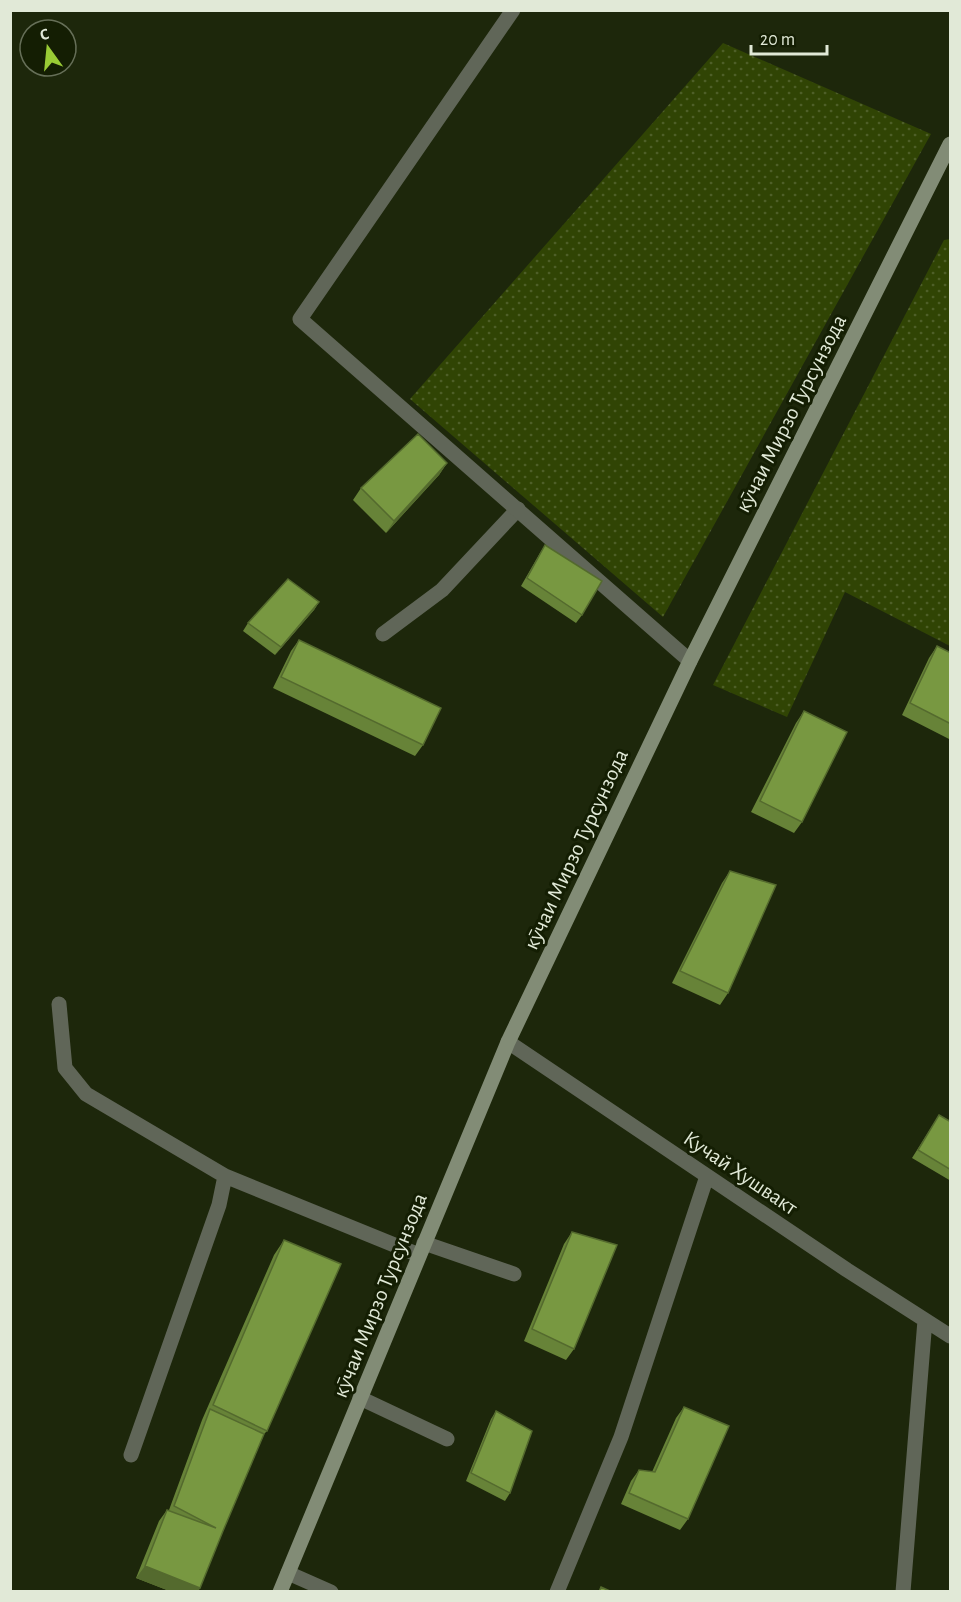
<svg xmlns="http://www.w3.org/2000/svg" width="961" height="1602" font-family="'Alegreya Sans',sans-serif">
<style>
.park{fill:url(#park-dots)}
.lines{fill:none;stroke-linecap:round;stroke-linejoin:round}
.lane{stroke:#606658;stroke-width:15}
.street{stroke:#606658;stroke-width:15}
.secondary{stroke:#828c76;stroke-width:15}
.wall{fill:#678338}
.shaded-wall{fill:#546a2e}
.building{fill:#789841;stroke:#546a2e;stroke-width:1.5}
.labels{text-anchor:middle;stroke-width:6;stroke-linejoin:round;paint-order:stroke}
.street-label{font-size:22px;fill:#e1e9d7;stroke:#141e03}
</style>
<defs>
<pattern id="park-dots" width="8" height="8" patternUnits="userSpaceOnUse" patternTransform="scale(1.5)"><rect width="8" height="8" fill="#304404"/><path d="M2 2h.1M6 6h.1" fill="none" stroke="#4e5f28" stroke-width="1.8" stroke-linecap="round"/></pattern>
</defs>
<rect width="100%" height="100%" fill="#1d270b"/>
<path class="park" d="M723,43l208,91 -268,483 -253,-218z
M950,239v407l-105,-54 -58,125 -74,-32 231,-445z"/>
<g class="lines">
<path class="lane" d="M383,634l59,-44 76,-81
M59,1004l6,64 21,26 139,82
M424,1243l90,31
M360,1398l87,41
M131,1455l88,-250 6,-29 194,79
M288,1573l43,19"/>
<path class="street" d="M513,10l-213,309 390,342
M508,1042l339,228 103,66
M557,1592l64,-155 86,-261
M903,1592l22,-272"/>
<path class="secondary" d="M280,1592l228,-550 182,-381 260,-517"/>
</g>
<path class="wall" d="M447,463l-8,12 -53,58 -33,-33 8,-12z
M545,545l37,70 -6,8 -55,-37 19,-33z
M319,602l-5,8 -39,45 -32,-24 5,-8z
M299,640l124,105 -8,11 -142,-68 18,-37z
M937,646l14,7v87l-49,-25 27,-57z
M804,711l-2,111 -8,11 -43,-21 45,-89z
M730,871l-2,122 -8,12 -48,-22 50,-100z
M939,1115l12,7v59l-39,-23z
M572,1232l2,117 -8,11 -42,-19 40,-97z
M284,1240l-17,191 -3,3 -41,97 -25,61h-26l-36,-14 23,-57 8,-11h2l33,-90 72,-165z
M684,1407l4,112 -8,11 -59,-26 10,-23 8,-11 13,2 24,-54z
M496,1411l14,82 -5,8 -39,-20 25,-62z"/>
<path class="shaded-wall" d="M447,463l-8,12 -53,58 8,-12z
M319,602l-5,8 -39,45 6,-8z
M145,1566l55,22 -2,4h-26l-36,-14z"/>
<path class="building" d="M418,434l29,29 -53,58 -33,-33z
M545,545l57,36 -20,34 -55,-37z
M288,579l31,23 -38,45 -33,-24z
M299,640l142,68 -18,37 -142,-68z
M937,646l14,7v71l-41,-21z
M804,711l43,21 -45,90 -42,-21z
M730,871l46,14 -48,108 -48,-22z
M939,1115l12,7v48l-33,-20z
M572,1232l45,13 -43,104 -42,-20z
M284,1240l57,24 -74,167 -54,-26z
M684,1407l45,19 -41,93 -59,-26 10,-23 16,2z
M210,1409l54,25 -41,97 -23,57 -55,-22 22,-56 49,18 -42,-22z
M496,1411l36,20 -22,62 -39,-20z
M601,1587l11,5h-13z"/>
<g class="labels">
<g class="street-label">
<text transform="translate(790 413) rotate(-63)" y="8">кӯчаи Мирзо Турсунзода</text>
<text transform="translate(575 849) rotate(-65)" y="8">кӯчаи Мирзо Турсунзода</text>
<text transform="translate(741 1172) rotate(34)" y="8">Кучай Хушвакт</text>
<text transform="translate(379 1295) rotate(-68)" y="8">кӯчаи Мирзо Турсунзода</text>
</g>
</g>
<rect width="961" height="1602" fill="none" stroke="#e1e9d7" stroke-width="24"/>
<g transform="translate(48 48) rotate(345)"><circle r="28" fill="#141e03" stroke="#666f58" stroke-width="1.5"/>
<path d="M0-4.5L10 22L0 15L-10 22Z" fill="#99cb35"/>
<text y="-9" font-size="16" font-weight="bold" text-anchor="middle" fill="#e1e9d7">С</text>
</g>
<path d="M751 45v9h76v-9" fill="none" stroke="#e1e9d7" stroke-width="3"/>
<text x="760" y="45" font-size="18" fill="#e1e9d7" stroke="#141e03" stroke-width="4.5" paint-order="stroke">20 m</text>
</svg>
